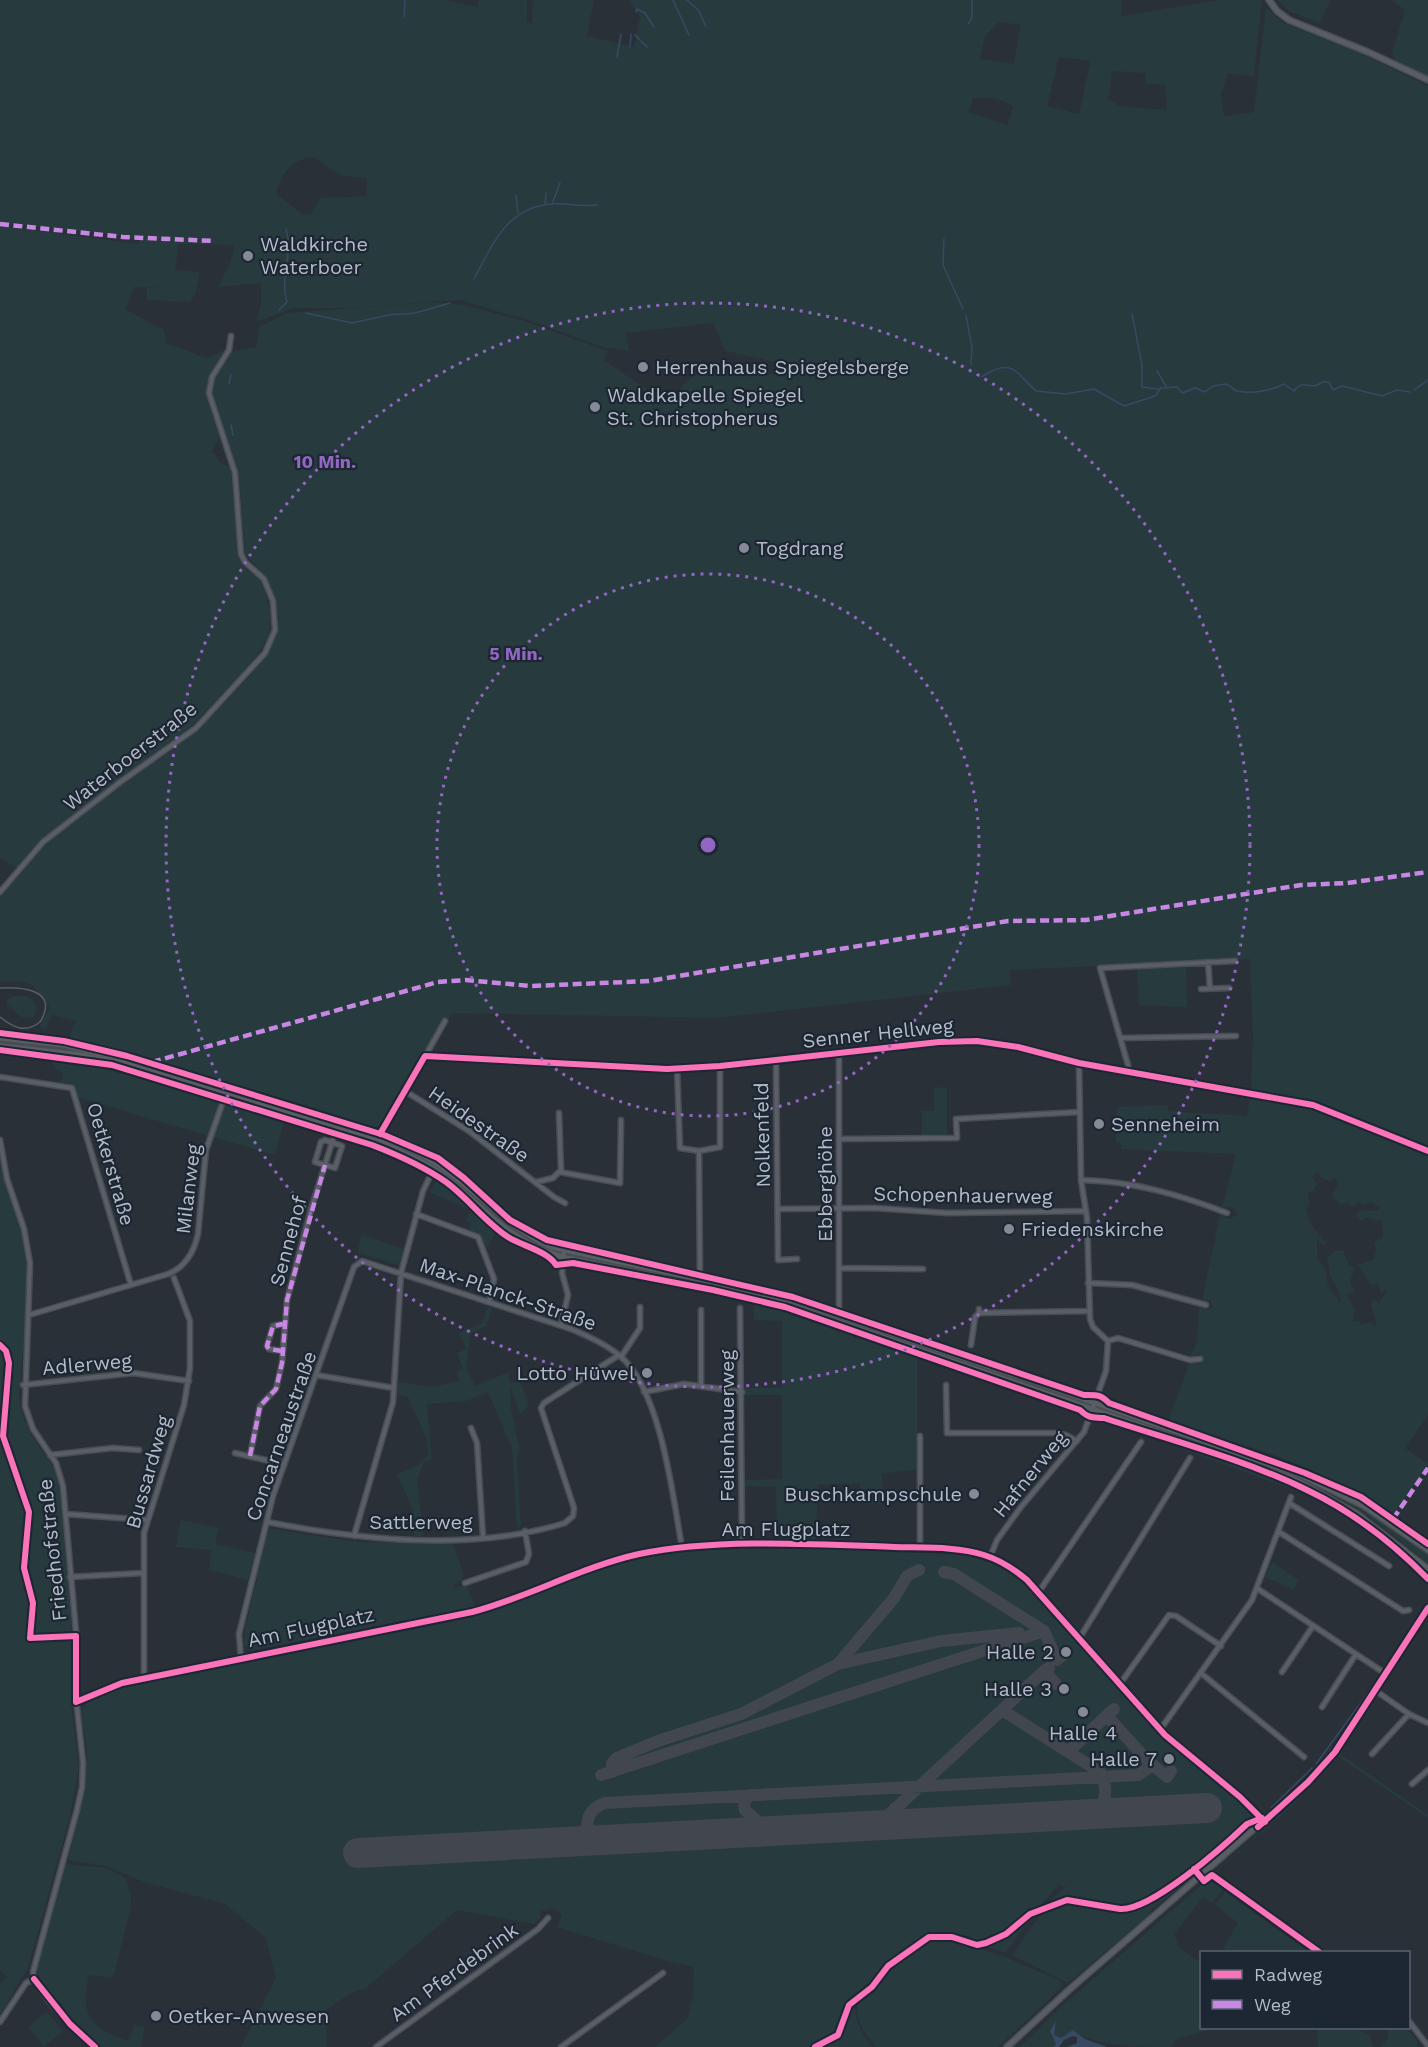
<svg xmlns="http://www.w3.org/2000/svg" width="1428" height="2047" font-family="'Work Sans',sans-serif">
<style>
.green{fill:#273a3e;fill-rule:evenodd}
.water{fill:#384963}
.lines{fill:none;stroke-linecap:round;stroke-linejoin:round}
.stream{stroke:#384963;stroke-width:1.5}
.taxiway{stroke:#42464e;stroke-width:12}
.runway{stroke:#42464e;stroke-width:30}
.street-casing{stroke:#484c53;stroke-width:7}
.secondary-casing{stroke:#484c53;stroke-width:8}
.street{stroke:#5a5e66;stroke-width:4}
.secondary{stroke:#595d64;stroke-width:5}
.tram{stroke:#595d64;stroke-width:1.5}
.quiet{stroke:#c787e3;stroke-width:4.5;stroke-dasharray:9 4.5;stroke-linecap:butt}
.cycleway-casing{stroke:#1d2633;stroke-width:10}
.cycleway{stroke:#fb73b8;stroke-width:6}
.ring{fill:none;stroke:#9266c3;stroke-width:3;stroke-dasharray:3 6}
.poi-dot{fill:#848b96;stroke:#1d2633;stroke-width:2}
.labels{text-anchor:middle;stroke-width:4.5;stroke-linejoin:round;paint-order:stroke}
.poi-label{font-size:20px;fill:#b4bcc9;stroke:#1d2633;text-anchor:start}
.street-label{font-size:20px;fill:#b4bcc9;stroke:#1d2633}
.centre{fill:#9266c3;stroke:#1d2633;stroke-width:3}
.ring-label{font-size:18px;text-anchor:middle;font-weight:bold;fill:#9266c3;stroke:#1d2633;stroke-width:4.5;stroke-linejoin:round;paint-order:stroke}
</style>
<rect width="100%" height="100%" fill="#2a3038"/>
<path class="green" d="M0,0h445l33,7v-7h49v21l5,3 1,-24h61l-7,36 47,11 6,-30 -11,-17h493l-1,16 98,-16h43l-8,77 -26,-4 -7,22 3,22 30,-5 12,-104 17,15 83,33 62,30v1060l-97,-39 -80,-18 2,-51 -3,-79 -64,2 1,46 -48,-2 -2,-41 -127,6 1,15 -294,33 -264,-5 -31,40 -43,73 -10,3 -212,-65 -94,-24 5,-1 8,-18 -24,-6 -10,21 2,-7 -5,-3 11,-18 -18,-23 -12,-4 -20,1v-87l49,-55 71,-55 62,-42 18,-16 46,-47 29,-41 4,-20 -5,-23 -8,-20 -21,-22 -6,-79 -28,-84 3,-13 16,-26 26,-5 4,-20 26,-14 148,-11 29,3 62,16 82,30 -3,9 64,44 19,-24 21,-12 3,7 36,-2 40,2 -1,-11 -61,-13 -12,-28 -87,10 3,18 -26,-4 -78,-28 -66,-19 -107,8h-58l-38,14 5,-17v-22l-43,4 12,-24 5,-18 -56,-1 -4,26 25,2 -5,23 -5,7 -43,-2v-12h14l-27,-1 -9,23c15,5 24,15 39,19l2,14 40,15 21,-9c-25,41 -24,42 -7,87l-8,15 9,13 9,2 10,91 6,12 16,12 9,33 -2,21 -15,26 -73,76 -122,89 -43,42 -16,-10v-632l138,18 2,-4 -30,-6 -110,-11zM999,22l22,3 -7,39 -34,-5 5,-23zM1059,57l32,4 -12,53 -32,-8zM1112,71l34,2v11l19,1 2,25 -51,-4v-4l-8,-2zM973,98h22l18,8 -6,19 -38,-13zM313,157l29,19 25,2 -1,18 -46,2 -9,16 -8,1 -27,-22c7,-21 14,-33 37,-36z
M1278,0h53l-12,23 -30,-12z
M1391,0h37v77l-32,-16 -4,-7 13,-44z
M16,996c12,0 19,1 21,13l-4,9 -12,-1 -14,-12v-6z
M0,1051l73,9 144,40 1,6 -10,30 -131,-39 -3,-13 -16,-2 4,-2 1,-7 -7,-3 -6,-10 -50,-6z
M934,1087l13,1v48h-25v-25h12z
M1250,1097l79,17 99,41v260l-23,33 23,16 -34,49 -82,-43 -38,-15 -106,-34 22,-59 9,3 5,-5 -5,-7 -9,5 7,-17 2,-34 9,3 5,-4 -3,-6 -8,1 18,-86 10,4 7,-5 -4,-7 -11,1 14,-54 -115,-5v-6h-5l1,-36 51,-2v6l79,5zM1318,1173l3,5 9,3 4,-4 5,8 -8,9 8,10 8,-1 5,4 7,-5 6,3 6,-3 9,5 -2,4 -17,-1 -6,6 6,5 5,-4 16,4 1,16 -9,6 2,6 -2,10 -16,6 12,19h8l3,9 6,-4 -5,11 -3,-1 1,5 -6,-5 -3,5 6,24 -6,-6 -10,3 -2,-4 -6,1 2,-12 -9,-15 9,-3 -5,-10 5,-14 -6,-3 -6,-14h-8l-8,8 3,16 10,18 1,11 -13,-19 -3,-17 -8,-9v-19l6,5 3,-2 -16,-20 -4,-15 4,-5 -2,-11 5,-1 4,-7 -5,-7z
M227,1105l57,15 -9,35 -62,-18 10,-31z
M385,1132c62,16 85,53 133,88 15,12 37,18 52,26l-46,-18 -80,-68z
M0,1160c5,31 21,60 25,93 6,46 -3,95 -6,142l2,17 9,21 25,37 6,24 11,138 -1,70 8,66 -9,48 -42,152 -28,47v-32l7,-6 -7,-6z
M436,1182l6,1 55,48 -11,17 -7,-13 -10,-6 2,-6 -4,-2 3,-11 -41,-18z
M361,1234l43,15 -5,16 -41,-12z
M572,1243l1,1 123,26c-15,5 -103,-19 -125,-24z
M746,1298l64,18 158,54v4l-51,-18v113l-35,5 1,30 -22,-1 -1,-20 -43,2v56l-40,-1 -1,-53 -31,-1v-6l37,-1v-84h-37v-7h37v-67l-28,-1v-17l-9,-1z
M488,1307l4,1 -6,18 -15,7 -5,34 9,19 34,-14 1,11 10,-3 9,26 -9,8 -10,-27 1,22 9,42 -3,7 4,69h-4l-1,-11 -4,-68 -24,-56 -22,9 -39,3 5,56 -8,2 -7,17 6,57h-9l-1,-26 -16,-36 23,-10 8,-8 -1,-16 -19,-43 -11,-2 1,-13 34,5 28,-6 -4,-9 7,-4 -6,-15 9,-4 -7,-16 23,-10z
M1114,1422l168,58 45,22 -214,-78z
M1304,1480c45,19 84,45 124,74v9l-60,-47z
M181,1520l38,8 -4,16 40,9 -7,27 -39,-10 3,-20 -36,-3z
M271,1529l87,13 95,2 11,31 -2,6 -9,4 1,3 13,-3 8,22 -226,44 -5,-6v-10l23,-102z
M815,1548l150,7 38,12 26,21 131,148 79,65 13,16 -64,55 1,2 5,-4 2,5 -47,36 1,3 -82,69 -56,-28 35,-50 24,-25 -8,7 -11,-8 7,6 -18,20 -33,24 -21,7 -5,6 -31,-7 -20,-1 -47,32 -16,22 -10,6c-7,20 1,38 15,53h-218l33,-29 5,-23 1,-28 -27,-6 -110,-34 5,-13 -10,-6 -12,3v8l-6,5 -77,-14 -92,79 -14,4 -25,17 1,37h-86l35,-69 -10,-40 -41,-34 -81,-22 -38,-16 -38,-6 18,-75 1,-34 -6,-41 4,-6 31,-15 347,-70c55,-14 105,-42 160,-57 62,-16 128,-13 192,-14z
M1272,1562l27,18 -6,10 -27,-13z
M1340,1754l88,61v3l-90,-62 -45,49 -77,67 2,4 -4,-3 81,-72z
M65,1864l41,4 20,10 5,17v12l-18,71 -24,-3c-10,39 2,55 40,66l5,-16 11,2 -4,20h-39c-17,-13 -69,-61 -65,-83z
M1208,1879l15,11 -11,13 -9,-6 -29,37 5,13 22,16 1,65h13l-39,11 -5,8c-34,0 -67,0 -96,-14l-14,6 -7,-4v-11l-4,7 6,13 -3,3h-33l43,-42z
M1225,1892l84,60h-88l17,-29 -23,-18z
M1029,1921l-24,32 -23,-8 23,-9z
M944,1936l61,21 54,23 3,7 -64,60h-122c-12,-13 -23,-31 -17,-49 19,-14 50,-56 71,-61 4,-1 10,0 14,-1z
M47,2012l16,19 -19,16 -16,-20z
M1317,2028h39l14,8 3,11h-55z
M1389,2028h18l10,12v7h-37l7,-7z"/>
<path class="water" d="M1056,2021l-2,14 7,3 12,-8 12,9 22,8h-40l10,-4v-6l-4,-1 -9,4 -5,7h-6l3,-3 -6,-13z"/>
<g class="lines">
<path class="stream" d="M673,0l16,35
M687,0l12,11 7,16
M636,12l1,-3 8,4 9,14
M404,17l1,-17
M968,24l4,-6v-18
M635,35l12,12
M630,47l1,-13
M617,57l4,-23
M516,195l2,18
M545,204l1,-11
M552,204l8,-21
M944,239l-1,26 20,44
M474,279c19,-35 33,-72 78,-75 15,-1 30,3 46,1
M279,310l8,-8c-8,-26 7,-47 -1,-73
M306,313l46,10 42,-9c19,2 37,-6 56,-11
M1132,314l10,51v22l17,2
M966,316l6,31 -1,18
M1157,371l9,15
M981,377c32,-20 34,-5 55,14l30,3 28,-5 30,17 31,-10 6,-8 16,-1 5,6 13,-5 10,4 8,-6 12,-2c6,1 8,6 12,7 15,3 34,0 47,-7l10,7c8,-10 11,-5 21,-5l8,-4h6l4,8 9,-4 40,10 15,-6 13,2
M229,384l2,-9
M1414,390l14,-10
M231,425l2,10
M1316,1764l63,-86
M1271,1808l41,-40"/>
<path class="taxiway" d="M944,1572l10,2 90,57 13,29 6,-5
M838,1664l56,-66 13,-22 12,-6
M1049,1668l-5,3 12,13
M1002,1710l98,62c8,15 8,37 -10,43
M1107,1716l40,44 20,17 4,-6
M1065,1750l6,-1 43,-40
M612,1772v-9l5,-5 41,-17 83,-27 97,-50 103,-23 78,-8
M601,1775l443,-144
M752,1795l-8,6 1,9 19,17 16,4
M895,1808l-1,12 12,5
M867,1827l15,-6 162,-150
M597,1841l-9,-7c-3,-15 2,-26 17,-31l533,-28 15,-10"/>
<path class="runway" d="M358,1853l849,-45"/>
<g class="street-casing">
<path id="street" d="M0,892l43,-50 76,-59 77,-55 69,-75 10,-23 -2,-29 -9,-22 -19,-17 -4,-8 -6,-81 -26,-80 3,-16 17,-27 2,-14
M1208,962l2,26
M1201,989l28,-1
M1121,1038l115,-2
M425,1056l242,13 53,-3 219,-24 38,-1 41,6 61,16 234,42 115,46
M776,1060l2,200 19,-1
M677,1068l3,80 19,3 21,-4v-81
M1127,1072l1,-7 -28,-97 135,-7
M0,1077l72,11 59,197
M405,1091l64,40 85,66 11,6
M379,1138l66,-117
M840,1139l117,-1 -1,-19 124,-7
M0,1140l7,39 17,50 6,34 -5,143 8,23 23,34 7,23 13,146v65l7,66 -1,24 -5,23 -44,162c4,24 44,59 62,75
M325,1140l17,6 -7,22 -20,-6 6,-20z
M699,1151l1,128
M560,1172l60,11 1,-63
M1081,1180c52,1 99,15 146,33
M536,1182l17,-4 8,-8 -2,-57
M778,1209l97,-1 72,5 139,-2
M416,1214l62,23 16,42 -5,23
M840,1268l83,1
M1088,1283l44,2 74,20
M740,1308l2,237
M979,1309v4l111,-2
M701,1310v75
M29,1315l139,-41c18,-7 26,-22 30,-40l8,-84 19,-54
M839,1315v-262
M561,1325l7,-30 -6,-22 2,-23
M1108,1341l10,-3 72,22 10,-1
M971,1345l4,-28 4,-4
M282,1351l-13,-2 -2,-3 6,-20 10,-2
M621,1357l19,-29v-21
M316,1375l78,13
M23,1385l110,-12 56,8
M946,1385l1,48h107l12,2 11,6
M644,1392l40,-8 58,8
M471,1428l6,15 6,94
M920,1436v112
M235,1453l48,11
M50,1455l63,-7 26,2
M250,1456l10,-50 16,-17 6,-26 5,-63 25,-94 24,-76
M1289,1503l100,63
M66,1514l81,6
M267,1522c94,18 205,30 298,1l8,-7 1,-8 -33,-100 3,-5 75,-48
M1279,1532l124,79 6,-1
M354,1536l39,-134 8,-129 22,-82 11,-23
M990,1557l7,-17 24,-33 63,-75 22,-61 2,-30 -15,-14 -3,-8 -3,-101 -6,-38 -2,-117
M70,1577l73,-4
M465,1583l61,-21 3,-8 -4,-23
M1258,1589l128,85
M1038,1593l103,-151
M1079,1639l111,-181
M241,1659l-2,-25 34,-138 81,-229 8,-6 209,68c17,7 35,15 49,27 41,34 53,141 62,192
M1282,1672l31,-46
M1202,1674l102,83
M144,1678v-145l40,-128 6,-37v-47l-16,-43
M1120,1684l49,-69 7,1 45,30
M1376,1691l33,23 19,9
M76,1702l46,-19 350,-71c57,-15 109,-45 167,-58 76,-16 176,-10 255,-7 29,1 62,-1 90,8 16,5 30,14 43,25l138,155 75,62 24,24
M1322,1707l34,-53
M1160,1730l92,-130 39,-103
M1372,1754l37,-40
M1412,1784l16,-14
M1206,1871l113,81
M1408,2020l20,26
M0,2022l26,-39 8,-4
M376,2047l162,-118 10,-11
M561,2047l102,-74"/>
</g>
<g class="secondary-casing">
<path id="secondary" d="M1269,0l8,11 12,9 79,32 60,28
M0,1038l65,7 52,13 287,89c57,22 91,75 147,100l231,50 242,81 279,98 61,30 64,44
M0,1046l82,9 31,7 264,80c22,9 44,17 63,31 43,32 67,68 122,84l219,45 511,176 65,36 71,55
M1007,2047l63,-58 238,-207 36,-43 84,-131"/>
</g>
<use href="#street" class="street"/>
<use href="#secondary" class="secondary"/>
<path class="tram" d="M0,988c21,-1 60,1 40,34 -15,12 -27,5 -40,-5"/>
<path class="quiet" d="M0,224l123,13 92,4
M152,1062l286,-80 28,-2 65,6 118,-5 359,-60 78,-1 215,-35 46,-2 81,-11
M282,1351l-13,-2 -2,-3 6,-20 10,-2
M250,1456l10,-50 16,-17 6,-26 5,-63 38,-135
M1393,1519l35,-51"/>
<g class="cycleway-casing">
<path id="cycleway" d="M0,1033l64,8 63,15 257,79 54,23 26,20 46,42 37,20 246,57 291,98c12,0 16,-1 25,8l196,70 56,24 67,47
M0,1050l112,15 260,80c26,10 51,21 74,37 22,16 39,40 62,55 14,9 40,14 48,28l17,-2 140,27 72,17 295,103c9,9 13,7 24,8 66,22 142,42 203,72 44,21 87,54 121,89
M380,1134l45,-78 242,13 53,-3 219,-24 38,-1 41,6 61,16 234,42 115,46
M0,1345l6,6 3,12 -6,73 26,76 -5,56 9,35 -3,35 46,-2v66l46,-19 350,-71c57,-15 109,-45 167,-58 76,-16 176,-10 255,-7 29,1 62,-1 90,8 16,5 30,14 43,25l138,155 75,62 25,25
M1258,1827l50,-45 27,-30 93,-144
M1194,1869l10,12 8,-6 107,77
M34,1979l36,45 25,23
M815,2047l23,-12 11,-30 23,-18 16,-21 41,-29h23l25,8 9,-2 20,-9 24,-20 37,-14 53,9c31,2 104,-63 127,-85l15,-6"/>
</g>
<use href="#cycleway" class="cycleway"/>
</g>
<g class="ring">
<circle cx="708" cy="845" r="271"/>
<circle cx="708" cy="845" r="542"/>
</g>
<g class="poi-dot">
<circle cx="248" cy="256" r="6"/>
<circle cx="643" cy="367" r="6"/>
<circle cx="595" cy="407" r="6"/>
<circle cx="744" cy="548" r="6"/>
<circle cx="1099" cy="1124" r="6"/>
<circle cx="1009" cy="1229" r="6"/>
<circle cx="647" cy="1373" r="6"/>
<circle cx="974" cy="1494" r="6"/>
<circle cx="1066" cy="1652" r="6"/>
<circle cx="1064" cy="1689" r="6"/>
<circle cx="1083" cy="1712" r="6"/>
<circle cx="1169" cy="1759" r="6"/>
<circle cx="156" cy="2016" r="6"/>
</g>
<g class="labels">
<g class="poi-label">
<text x="260" y="251">Waldkirche<tspan x="260" dy="23">Waterboer</tspan></text>
<text x="655" y="374">Herrenhaus Spiegelsberge</text>
<text x="607" y="402">Waldkapelle Spiegel<tspan x="607" dy="23">St. Christopherus</tspan></text>
<text x="756" y="555">Togdrang</text>
<text x="1111" y="1131">Senneheim</text>
<text x="1021" y="1236">Friedenskirche</text>
<text x="635" y="1380" text-anchor="end">Lotto Hüwel</text>
<text x="962" y="1501" text-anchor="end">Buschkampschule</text>
<text x="1054" y="1659" text-anchor="end">Halle 2</text>
<text x="1052" y="1696" text-anchor="end">Halle 3</text>
<text x="1083" y="1740" text-anchor="middle">Halle 4</text>
<text x="1157" y="1766" text-anchor="end">Halle 7</text>
<text x="168" y="2023">Oetker-Anwesen</text>
</g>
<g class="street-label">
<text transform="translate(130 756) rotate(-38)" y="7">Waterboerstraße</text>
<text transform="translate(878 1033) rotate(-6)" y="7">Senner Hellweg</text>
<text transform="translate(479 1124) rotate(35)" y="7">Heidestraße</text>
<text transform="translate(762 1135) rotate(-91)" y="7">Nolkenfeld</text>
<text transform="translate(111 1164) rotate(74)" y="7">Oetkerstraße</text>
<text transform="translate(825 1184) rotate(-90)" y="7">Ebberghöhe</text>
<text transform="translate(188 1189) rotate(-83)" y="7">Milanweg</text>
<text transform="translate(963 1195) rotate(1)" y="7">Schopenhauerweg</text>
<text transform="translate(288 1241) rotate(-75)" y="7">Sennehof</text>
<text transform="translate(508 1294) rotate(19)" y="7">Max-Planck-Straße</text>
<text transform="translate(87 1364) rotate(-5)" y="7">Adlerweg</text>
<text transform="translate(727 1426) rotate(-90)" y="7">Feilenhauerweg</text>
<text transform="translate(281 1436) rotate(-71)" y="7">Concarneaustraße</text>
<text transform="translate(148 1472) rotate(-74)" y="7">Bussardweg</text>
<text transform="translate(1030 1474) rotate(-51)" y="7">Hafnerweg</text>
<text x="421" y="1529">Sattlerweg</text>
<text x="786" y="1536">Am Flugplatz</text>
<text transform="translate(52 1550) rotate(-96)" y="7">Friedhofstraße</text>
<text transform="translate(311 1627) rotate(-12)" y="7">Am Flugplatz</text>
<text transform="translate(454 1972) rotate(-36)" y="7">Am Pferdebrink</text>
</g>
</g>
<circle cx="708" cy="845" r="9" class="centre"/>
<g class="ring-label">
<text x="325" y="468">10 Min.</text>
<text x="516" y="660">5 Min.</text>
</g>
<rect x="1200" y="1951" width="210" height="78" fill="#1d2633" stroke="#59626f" stroke-width="1.5"/>
<rect x="1212" y="1970" width="30" height="9" fill="#fb73b8" stroke="#59626f" stroke-width="1.5"/>
<text x="1254" y="1981" font-size="18" fill="#b4bcc9">Radweg</text>
<rect x="1212" y="2000" width="30" height="9" fill="#c787e3" stroke="#59626f" stroke-width="1.5"/>
<text x="1254" y="2011" font-size="18" fill="#b4bcc9">Weg</text>
</svg>
